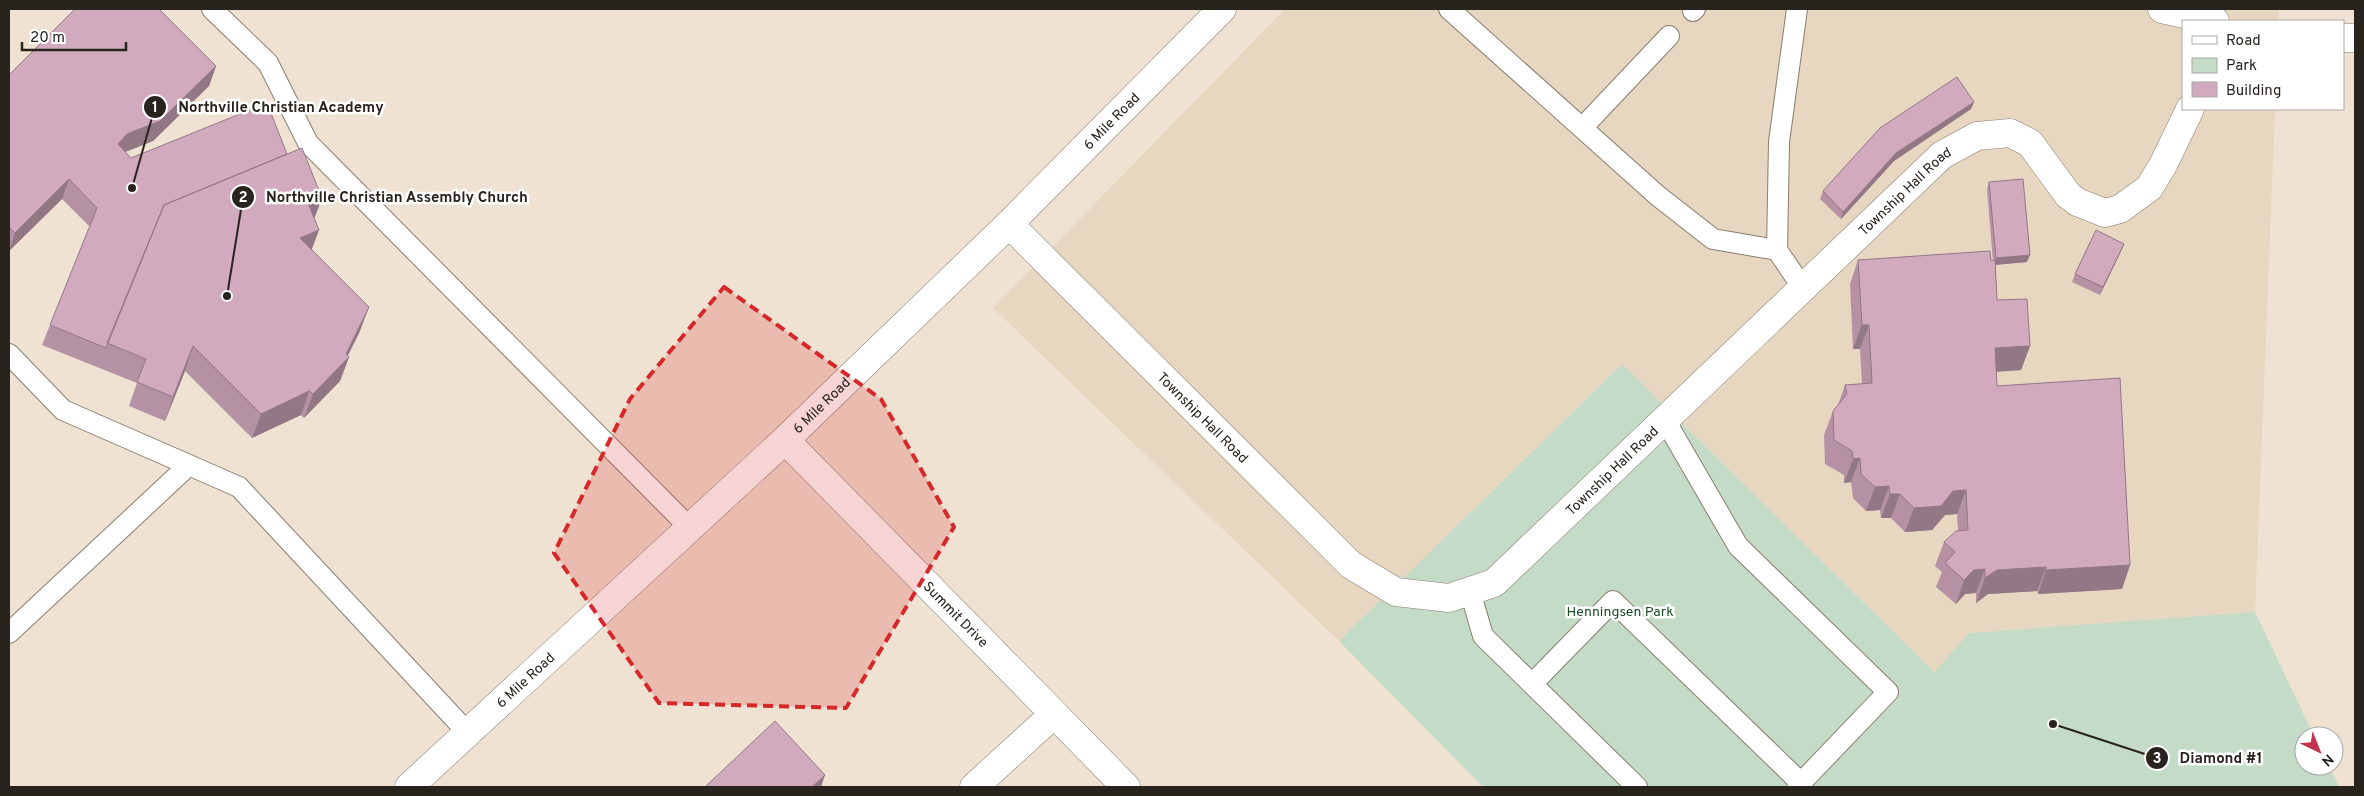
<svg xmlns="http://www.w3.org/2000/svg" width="2364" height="796" font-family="Overpass,sans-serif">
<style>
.built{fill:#e7d6c0}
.green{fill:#c4dcc7}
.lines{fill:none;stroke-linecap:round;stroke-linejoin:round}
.lane-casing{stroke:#897e6f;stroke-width:22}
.street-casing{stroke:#897e6f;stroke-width:29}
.secondary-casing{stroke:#897e6f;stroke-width:29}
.lane{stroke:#fff;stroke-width:20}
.street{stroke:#fff;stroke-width:28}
.secondary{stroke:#fff;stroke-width:28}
.wall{fill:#b492a3}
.shaded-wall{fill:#927785}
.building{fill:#d1aabe;stroke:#927785}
.marked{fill:#d62828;fill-opacity:0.2;stroke:#d62828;stroke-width:4;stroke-dasharray:10 6;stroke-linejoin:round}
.labels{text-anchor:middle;stroke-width:5;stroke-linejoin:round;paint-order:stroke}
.street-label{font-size:14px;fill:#28231d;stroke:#fff}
.park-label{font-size:14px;fill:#1b4d28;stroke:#fff}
.leader{fill:none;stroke:#28231d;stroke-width:2}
.callout-dot{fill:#28231d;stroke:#fff;stroke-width:2}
.mark-label{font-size:15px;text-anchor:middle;font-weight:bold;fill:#fff}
.callout-label{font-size:15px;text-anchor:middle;font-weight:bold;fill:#28231d;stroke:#fff;stroke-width:5;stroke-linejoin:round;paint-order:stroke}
</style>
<rect width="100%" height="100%" fill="#efe2d2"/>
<path class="built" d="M1285,9h994v12h-96v88h92l-20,503 -286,21 -35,39 -312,-308 -283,277 -346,-333z"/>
<path class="green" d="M1622,364l312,308 35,-39 286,-21 59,124h-10v30h25l10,21h-856l-144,-146z"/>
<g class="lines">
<g class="lane-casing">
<path id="lane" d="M212,9l56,54 40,80 382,385
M1449,9l209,187 55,43 64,11
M1797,9l-18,133 -2,108 26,38
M1693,11l2,-2
M1582,128l87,-92
M9,354l54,56 176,77 229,246
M1665,420l73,126 150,146 -91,95
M1470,591l13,45 154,151
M9,633l180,-168
M1532,684l81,-83 188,182"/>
</g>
<g class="street-casing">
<g id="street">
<path d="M2162,9l53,12"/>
<path d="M2343,38h12"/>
<path id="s1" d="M1009,224l342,341 45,27 53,6 45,-15 448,-428 35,-19 33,-3 20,10 38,52 9,7 28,11 15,-4 29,-21 14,-23 27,-56"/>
<path id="s2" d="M785,440l341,347"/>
<path d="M974,787l80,-73"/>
</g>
</g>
<g class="secondary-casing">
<g id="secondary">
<path id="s3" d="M409,787l376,-347 224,-216 213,-215"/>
</g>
</g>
<use href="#lane" class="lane"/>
<use href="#street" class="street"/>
<use href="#secondary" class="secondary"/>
</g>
<path class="wall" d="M216,66l-7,20 -56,55 -28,11 6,6 156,-4 35,44 -8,20 -2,32 48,81 -12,25 1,1 -9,24 -36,37 -3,-3 -49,23 -67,-67 -20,50 -36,-15 8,-23 -95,-38 8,-20 40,-98 -28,-28 -53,52v-176z
M1974,102l-3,7 -77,52 -53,58 -21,-20 3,-8z
M1989,182l38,80 -32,3 2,35 33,46 -9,24 -24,2v14l133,179 -8,24 -84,5 -1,-3 -49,3 -12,9v-10l-11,1 -9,10 -20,-17 6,-15 -7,-6 9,-24 14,-11 -1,-17 -12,1 -13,15 -27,2 -14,-14h-10l-1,-8 -14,1 -13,-13 -2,-16 -7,1v-8l-19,-11 -1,-29 9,-24 5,-6 7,-20 17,-1 -2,-35h-7l-3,-65 8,-24 135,1 -6,-72z
M2124,244l-3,7 -21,44 -28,-13 3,-8z"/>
<path class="shaded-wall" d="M216,66l-7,20 -56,55 -33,13 -2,-10 9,-10z
M1974,102l-3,7 -77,52 -53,58 2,-7 53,-59z
M69,179l-7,20 -53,52 6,-18z
M322,198l-9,24 -5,-19z
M319,230l-9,24 -10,-16z
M2124,244l-3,7 -21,44 3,-8z
M2030,255l-3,7 -34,3 3,-7z
M369,307l-9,24 -15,29 4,-3 -9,24 -36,37 9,-24 33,-40z
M1862,325h7l-9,24h-7z
M193,346l-8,25 -20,50 8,-24z
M2030,346l-9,24 -34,2 8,-24z
M309,391l-8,24 -49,23 9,-24z
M1860,458l-9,24 -7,1 9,-24z
M1889,486l-9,24 -14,1 9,-24z
M1966,490l-9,24 -12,1 -13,15 -27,2 9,-24 39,-17z
M1890,494h10l-9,24h-10z
M2130,565l-8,24 -84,5 8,-24z
M2046,567l-9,24 -49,3 -12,9 9,-25 12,-8z
M1985,569l-9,24 -11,1 -9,10 8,-24 10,-10z
M825,775l-4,12h-9z"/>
<path class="building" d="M75,9h84l57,57 -56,55 -33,13 -9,10 13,14 136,-55 20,51 -123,51 -58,143 -56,-23 47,-117 -28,-29 -54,54 -6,-6v-152z
M1957,77l17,25 -78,51 -53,59 -20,-21 57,-63z
M302,148l20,50 -14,5 11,27 -19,8 69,69 -23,47 3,3 -36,37 -4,-3 -48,23 -68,-68 -20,51 -36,-15 9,-23 -39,-16 57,-138z
M2023,179l7,76 -34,3 -7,-76z
M2096,230l28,14 -21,43 -28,-13z
M1990,251l1,10 4,-1 2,40 30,-1 3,47 -35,2 2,38 123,-8 10,187 -84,5v-3l-49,3 -12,8v-9l-11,1 -10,10 -19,-17 10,-11 -11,-10 12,-11 12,-1 -2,-40 -13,1 -12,15 -27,2 -14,-14h-10l-1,-8 -14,1 -14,-13 -1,-16 -7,1 -1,-8 -18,-11 -1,-29 14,-17 -2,-9 27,-2 -3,-58h-7l-4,-65z
M775,721l50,54 -13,12h-107z"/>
<path class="marked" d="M724,287l157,112 73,128 -108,181 -187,-5 -105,-150 76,-154z"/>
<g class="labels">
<g class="street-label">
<text dy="5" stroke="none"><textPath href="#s3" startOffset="968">6 Mile Road</textPath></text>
<text dy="5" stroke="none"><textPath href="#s1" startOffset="1204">Township Hall Road</textPath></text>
<text dy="5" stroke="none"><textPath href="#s3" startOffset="562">6 Mile Road</textPath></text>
<text dy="5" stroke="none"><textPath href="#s1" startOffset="274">Township Hall Road</textPath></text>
<text dy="5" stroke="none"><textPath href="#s1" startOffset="799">Township Hall Road</textPath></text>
<text dy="5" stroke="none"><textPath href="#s2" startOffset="244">Summit Drive</textPath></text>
<text dy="5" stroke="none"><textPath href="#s3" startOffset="158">6 Mile Road</textPath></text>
</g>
<g class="park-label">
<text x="1620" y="616">Henningsen Park</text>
</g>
</g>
<path class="leader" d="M132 188L155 107M227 296L243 197M2053 724L2157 758"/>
<g class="callout-dot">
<circle cx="132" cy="188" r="5"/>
<circle cx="227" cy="296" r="5"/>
<circle cx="2053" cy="724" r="5"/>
<circle cx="155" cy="107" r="12"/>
<circle cx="243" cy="197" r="12"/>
<circle cx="2157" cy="758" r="12"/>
</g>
<g class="mark-label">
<text x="155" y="112">1</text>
<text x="243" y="202">2</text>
<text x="2157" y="763">3</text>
</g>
<g class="callout-label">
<text x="281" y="112">Northville Christian Academy</text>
<text x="397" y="202">Northville Christian Assembly Church</text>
<text x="2221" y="763">Diamond #1</text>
</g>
<rect width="2364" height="796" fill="none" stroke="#28231d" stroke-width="20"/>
<rect x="2182" y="20" width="162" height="90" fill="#ffffff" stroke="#a9a7a5"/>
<rect x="2192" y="36" width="25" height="8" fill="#ffffff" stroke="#a9a7a5"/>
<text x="2226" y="45" font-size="15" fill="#28231d">Road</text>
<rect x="2192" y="58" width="25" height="15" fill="#c4dcc7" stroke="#a9a7a5"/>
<text x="2226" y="70" font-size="15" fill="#28231d">Park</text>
<rect x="2192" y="82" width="25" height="15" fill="#d1aabe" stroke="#a9a7a5"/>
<text x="2226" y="95" font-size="15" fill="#28231d">Building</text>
<g transform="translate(2319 751) rotate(137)"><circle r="24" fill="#ffffff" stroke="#a9a7a5"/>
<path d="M0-4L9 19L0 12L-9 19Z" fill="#c4344f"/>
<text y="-8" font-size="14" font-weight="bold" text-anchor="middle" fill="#28231d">N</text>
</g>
<path d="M22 42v8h104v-8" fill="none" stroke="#28231d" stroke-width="2.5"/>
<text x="30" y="42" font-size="15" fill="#28231d" stroke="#ffffff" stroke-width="4" paint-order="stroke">20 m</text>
</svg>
